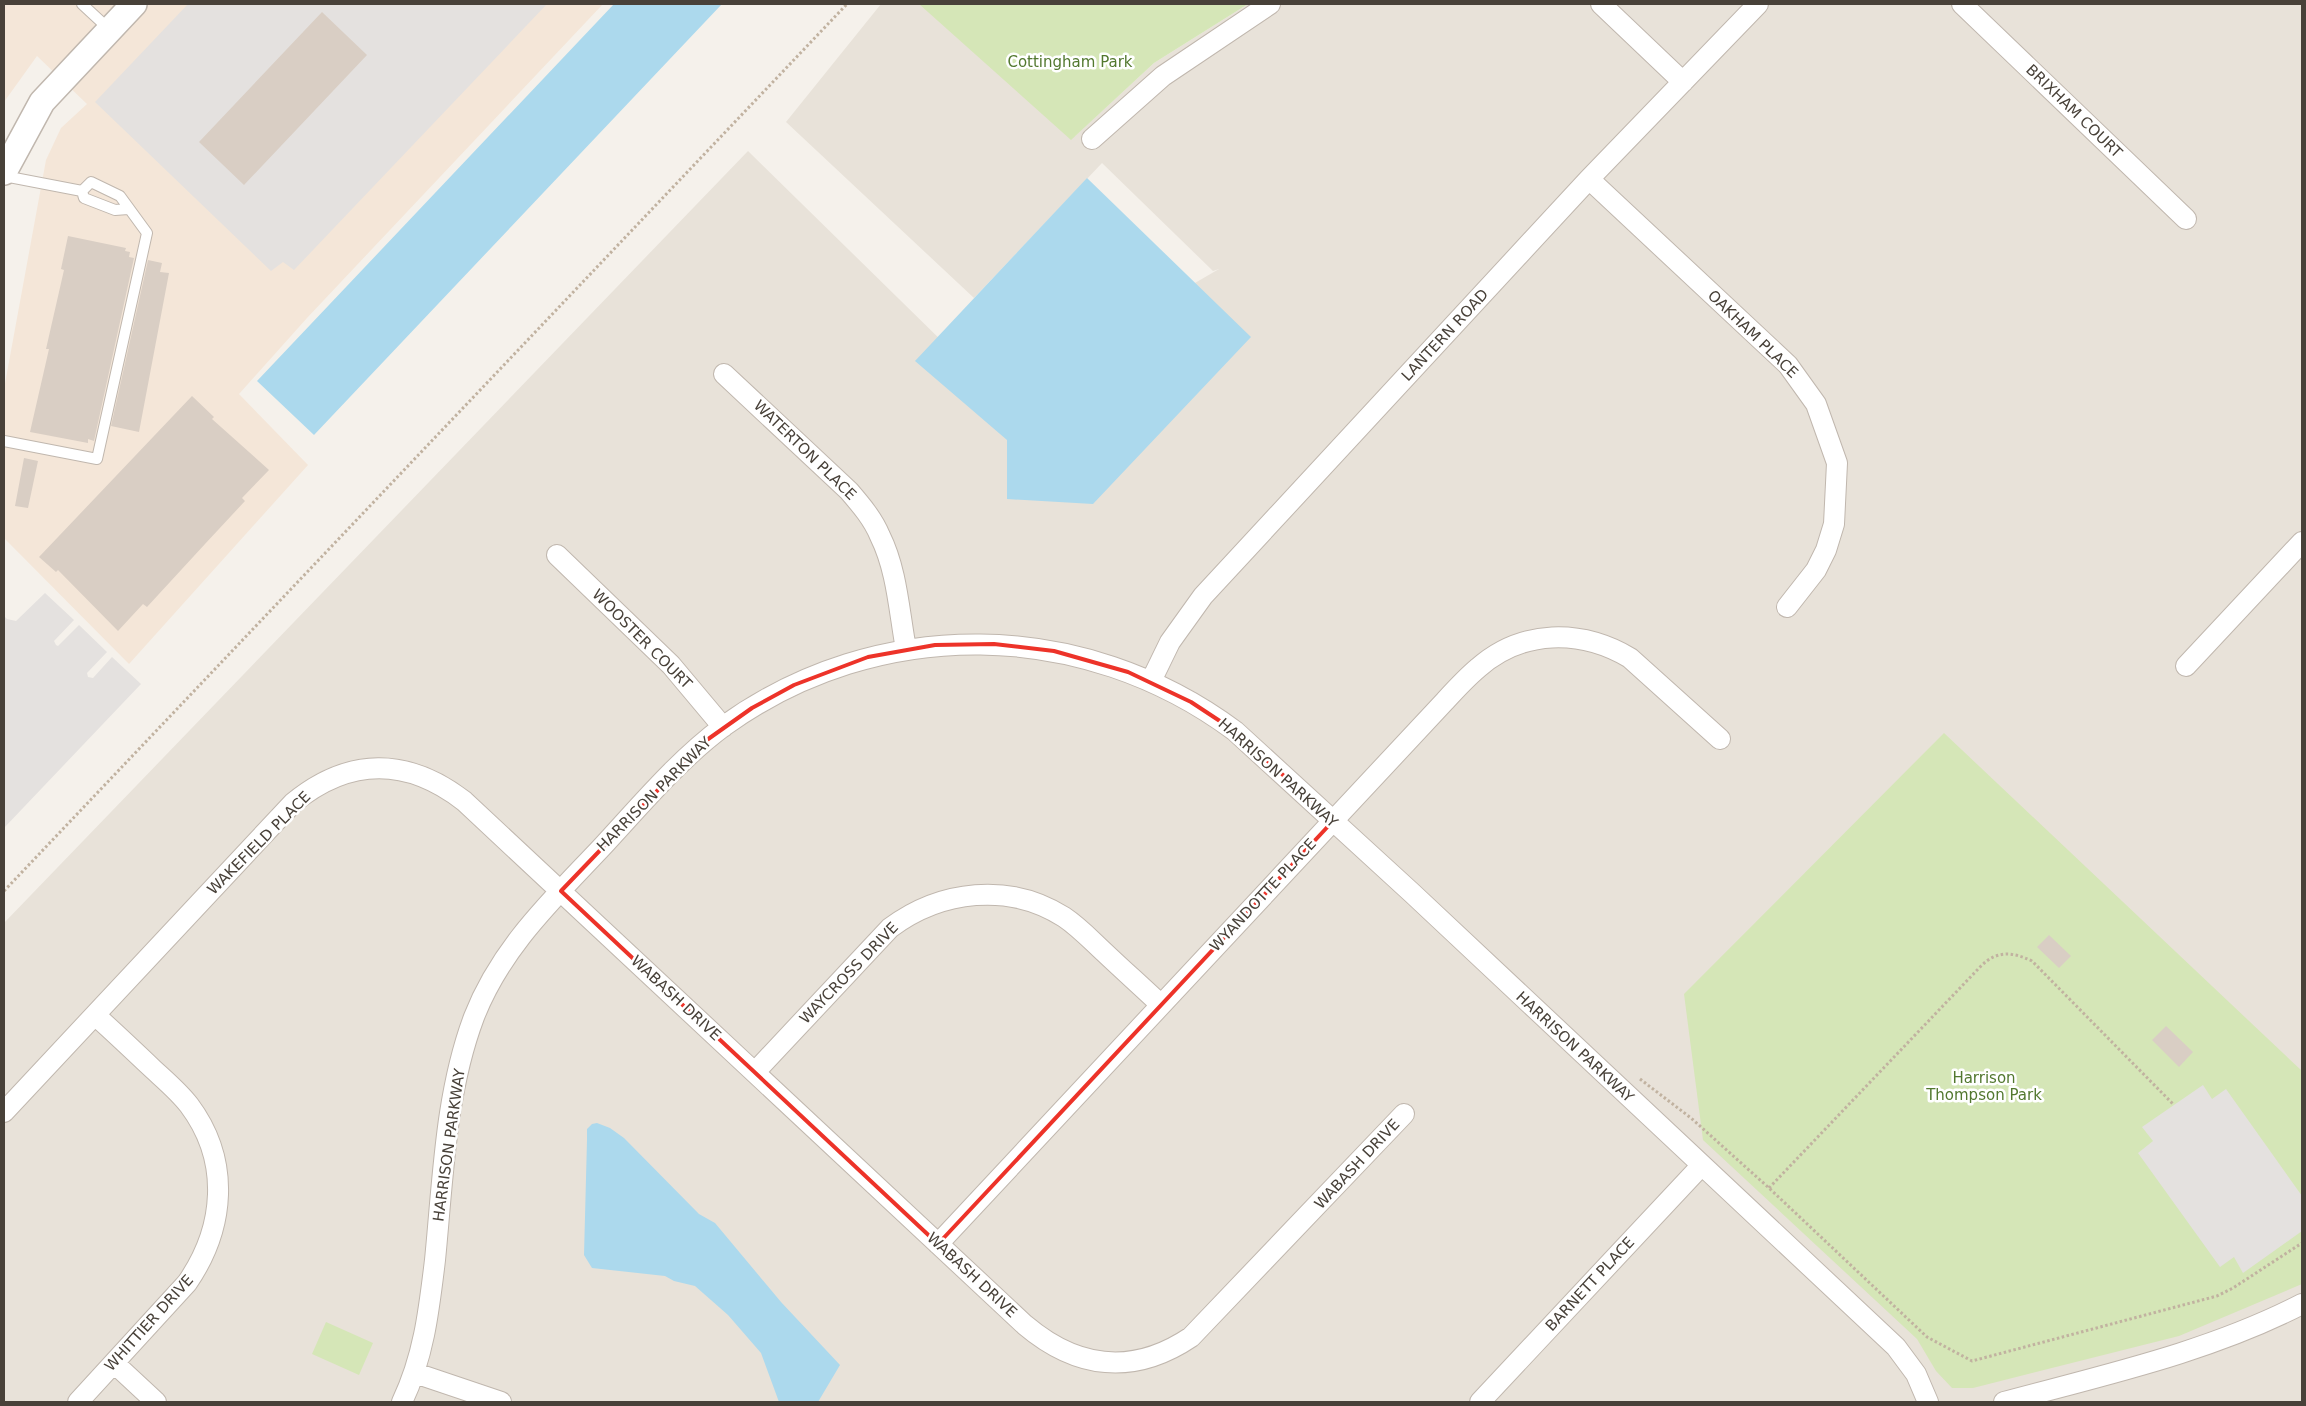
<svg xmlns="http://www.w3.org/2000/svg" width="2306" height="1406" font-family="'DejaVu Sans',sans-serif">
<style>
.residential{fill:#e8e2d9}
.commercial{fill:#f4e6d8}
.green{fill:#d5e6b7}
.parking{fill:#e4e1df}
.water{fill:#acd9ed}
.building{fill:#d9cec4}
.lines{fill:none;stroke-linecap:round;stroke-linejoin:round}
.service-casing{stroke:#c0b7ae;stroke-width:12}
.minor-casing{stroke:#c0b7ae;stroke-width:22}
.tertiary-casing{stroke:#c0b7ae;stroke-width:28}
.path{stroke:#c1b2a0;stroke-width:3;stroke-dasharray:2.5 2.5;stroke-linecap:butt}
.service{stroke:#fff;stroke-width:10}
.minor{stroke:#fff;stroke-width:20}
.tertiary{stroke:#fff;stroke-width:25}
.marked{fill:none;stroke:#ed3329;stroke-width:4;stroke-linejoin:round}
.labels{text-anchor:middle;stroke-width:5;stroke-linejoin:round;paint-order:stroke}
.park-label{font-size:15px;fill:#52782f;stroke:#fff}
.street-label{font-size:15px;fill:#484139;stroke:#fff}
</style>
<rect width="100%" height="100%" fill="#f5f1eb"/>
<path class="residential" d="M881,4h39l155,132 79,-73 94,-59h1054v1398h-2298v-479l744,-772 251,246 220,-128 -6,2 -111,-108 -128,135 -188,-176z"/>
<path class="commercial" d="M4,4h599l-296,314 -68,76 69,71 -179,199 -125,-126v-149l42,-229 15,-32 26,-24 -50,-48 -33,46z"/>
<path class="green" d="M919,4h329l-94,59 -83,77z
M1944,733l358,338v213l-123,52 -206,52h-21l-16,-17 -19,-32 -214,-199 -19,-146z
M326,1322l47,21 -14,32 -47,-21z"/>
<path class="parking" d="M188,4h359l-253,266 -11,-8 -12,9 -176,-169z
M45,593l29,27 -20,21 2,4 2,1 21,-21 28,27 -20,21 1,4 5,1 19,-21 29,27 -137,144v-212l3,3 9,2z
M2203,1085l9,14 14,-10 76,107v35l-59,42 -9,-16 -14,10 -82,-114 15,-12 -11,-14z"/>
<path class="water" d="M614,4h108l-408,431 -57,-54z
M1087,178l164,159 -158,167 -86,-5v-59l-92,-79z
M597,1123l13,5 14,10 75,76 16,9 66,79 59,63 -22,37h-39l-18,-49 -33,-38 -33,-29 -21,-5 -9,-5 -73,-8 -8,-13 3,-115v-11l5,-5z"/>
<path class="building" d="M322,12l45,43 -123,130 -45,-43z
M68,236l58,12 -1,3 5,1 -1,5 5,1 -40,183 -6,-2v4l-58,-11 19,-83h-3l18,-79 -3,-1z
M148,260l14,3 -2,9 9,1 -30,159 -28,-6z
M192,396l22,21 -2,2 57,51 -27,28 3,3 -40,43 -58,63 -4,-3 -25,27 -60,-61 -2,2 -17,-15z
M24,458l14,3 -10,47 -13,-2z
M2049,935l22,21 -12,12 -22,-21z
M2166,1026l27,26 -14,15 -27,-27z"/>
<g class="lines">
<g class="service-casing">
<path id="service" d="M82,4l28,26
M4,176l78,15
M82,191l2,7 31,12 13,-1
M4,441l93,18 50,-226 -27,-37 -29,-14 -9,9"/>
</g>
<g class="minor-casing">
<path id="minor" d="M1601,4l82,78
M1962,4l224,215
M1092,139l71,-63 107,-72
M1589,179l199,186 28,39 21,59 -3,61 -8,26 -10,20 -29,37
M724,374l125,117c12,14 24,28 31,45 17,34 19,75 26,113
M557,555l114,110 52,62
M2186,666l116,-124
M1151,681l19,-39 33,-46 386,-417 169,-175
M755,1072l135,-144c51,-38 119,-46 174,-11 15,10 27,23 40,35 19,18 38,35 56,52
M4,1112l289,-309c56,-46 114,-46 171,-2l561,524c52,44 108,51 166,12l213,-223
M938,1244l507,-543c11,-12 21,-23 33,-33 44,-39 103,-39 152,-10l90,81
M114,1363l42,39
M415,1373l86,29
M78,1402l109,-119c38,-55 44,-122 2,-178 -10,-13 -23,-24 -35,-35 -20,-19 -39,-37 -59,-55
M402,1402c22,-46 27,-92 33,-142 8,-80 10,-166 39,-243 27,-69 77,-116 127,-169 39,-42 77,-88 123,-122 154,-111 359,-108 511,5l177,162 484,454 20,27 12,28
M1480,1402l221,-236
M2004,1402c100,-27 205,-50 298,-98"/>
</g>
<g class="tertiary-casing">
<path id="tertiary" d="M4,172l38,-70 92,-98"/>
</g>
<path class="path" d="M4,891l843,-887
M1640,1079l51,39 78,70 158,149 45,24 245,-65 16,-8 69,-45
M1769,1188l212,-222c16,-16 32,-14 51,-5l142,144"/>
<use href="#service" class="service"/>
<use href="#minor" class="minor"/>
<use href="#tertiary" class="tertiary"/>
</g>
<path class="marked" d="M994,644l60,7 74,21 63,30 44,29 98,90 -395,423 -377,-353 143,-149 48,-34 42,-23 74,-28 67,-12z"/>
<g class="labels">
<g class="park-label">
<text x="1070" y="67">Cottingham Park</text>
<text x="1984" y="1083">Harrison<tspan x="1984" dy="17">Thompson Park</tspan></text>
</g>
<g class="street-label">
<text transform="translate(2074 111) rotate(44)" y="5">BRIXHAM COURT</text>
<text transform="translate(1753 334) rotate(44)" y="5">OAKHAM PLACE</text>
<text transform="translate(1445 335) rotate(-47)" y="5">LANTERN ROAD</text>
<text transform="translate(805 450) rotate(44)" y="5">WATERTON PLACE</text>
<text transform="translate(642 639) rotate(45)" y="5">WOOSTER COURT</text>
<text transform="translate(1278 773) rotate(42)" y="5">HARRISON PARKWAY</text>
<text transform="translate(654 794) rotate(-45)" y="5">HARRISON PARKWAY</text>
<text transform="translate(259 843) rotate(-45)" y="5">WAKEFIELD PLACE</text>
<text transform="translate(1263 895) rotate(-47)" y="5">WYANDOTTE PLACE</text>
<text transform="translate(849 973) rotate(-46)" y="5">WAYCROSS DRIVE</text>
<text transform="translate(676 998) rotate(43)" y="5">WABASH DRIVE</text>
<text transform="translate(1575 1047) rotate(43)" y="5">HARRISON PARKWAY</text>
<text transform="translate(449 1145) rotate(-82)" y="5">HARRISON PARKWAY</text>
<text transform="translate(1357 1164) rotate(-47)" y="5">WABASH DRIVE</text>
<text transform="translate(972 1275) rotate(43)" y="5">WABASH DRIVE</text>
<text transform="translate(1590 1284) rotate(-47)" y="5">BARNETT PLACE</text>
<text transform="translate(149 1323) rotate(-48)" y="5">WHITTIER DRIVE</text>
</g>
</g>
<rect width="2306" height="1406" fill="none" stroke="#484139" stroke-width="10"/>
</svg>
